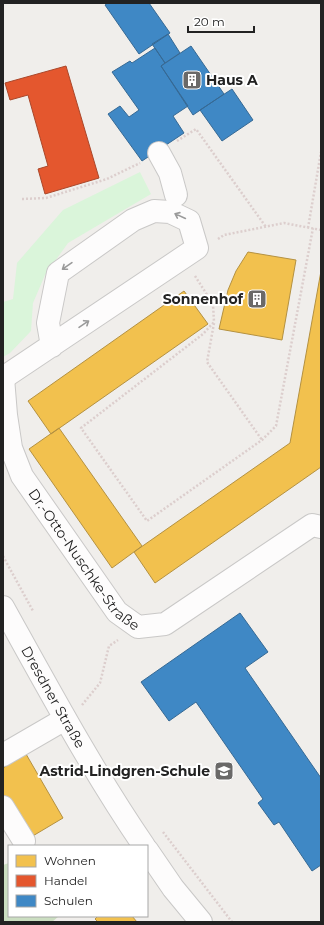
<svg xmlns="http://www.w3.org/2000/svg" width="324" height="925" font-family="Montserrat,sans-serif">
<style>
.forest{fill:#cbdec1}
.park{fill:#daf5da}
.homes{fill:#f2c14e;stroke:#b49141}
.shops{fill:#e4572e;stroke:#aa472a}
.schools{fill:#3f88c5;stroke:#366994}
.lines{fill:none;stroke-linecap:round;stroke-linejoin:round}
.minor-casing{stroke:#c9c8c7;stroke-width:24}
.path{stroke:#dccecd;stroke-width:2.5;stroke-dasharray:2 2;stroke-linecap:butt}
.minor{stroke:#fdfcfc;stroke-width:22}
.oneway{stroke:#9a9a9a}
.labels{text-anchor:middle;stroke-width:4;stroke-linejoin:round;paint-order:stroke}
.poi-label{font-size:14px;font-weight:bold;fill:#222;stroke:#fff;text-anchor:end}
.street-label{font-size:14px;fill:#222;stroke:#fff}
</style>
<rect width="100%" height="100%" fill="#f0eeeb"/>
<path class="forest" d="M9,863v53h50l-7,6h-49v-57z"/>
<path class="park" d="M140,172l11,22 -83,49 -23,32 -12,28 -2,28 -21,22 -7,4v-55l10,-3 4,-36 46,-53z"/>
<path class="homes" d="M248,252l48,8 -14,80 -63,-11 9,-39 8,-19z
M321,271v196l-166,116 -21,-31 156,-109z
M184,291l24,33 -157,110 -23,-33z
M59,428l83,118 -30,22 -83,-119z
M26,754l37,64 -37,22 -23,-40v-32z
M98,916h34l5,6h-39l-3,-3z"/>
<path class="shops" d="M66,66l33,112 -54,16 -7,-25 10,-3 -20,-71 -18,5 -5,-17z"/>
<path class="schools" d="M108,3h41l21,30 -31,21 -34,-49z
M168,34l12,19 -15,10 -13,-19z
M191,46l33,48 -31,21 -32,-49z
M155,48l10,15 -4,3 27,40 -15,10 11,17 -42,28 -34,-47 12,-8 9,11 10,-7 -27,-38 18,-11 2,2z
M232,89l21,31 -31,21 -22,-31z
M240,613l28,39 -23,16 76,110v87l-9,6 -33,-49 -5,3 -16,-22 5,-4 -67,-97 -27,19 -28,-39z"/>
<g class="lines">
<g class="minor-casing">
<g id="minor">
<path d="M159,153l11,20 6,22"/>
<path id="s1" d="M3,378l3,37 5,33 11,28 95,136 21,15 27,-3 147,-99 9,2"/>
<path d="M3,378l194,-130 -8,-27 -19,-9 -16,-1 -21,9 -75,53 -10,50 4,23"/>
<path id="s2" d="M3,607c45,81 89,163 141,239"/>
<path d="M3,755l62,-36"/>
<path d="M3,807l21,34"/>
<path d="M147,850l26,38 28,34"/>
</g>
</g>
<path class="path" d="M177,141l19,-12 70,98
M22,199l24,-1 61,-19 33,-16
M308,228l13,-76
M218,239l6,-4 60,-12 37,7
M195,276l18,28 1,18 -11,12 -122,94 66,93 115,-81 14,-14 37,-198
M214,323l-7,39 55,78
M3,556l30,55
M82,705l18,-22 9,-37 9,-6
M163,832l69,90"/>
<use href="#minor" class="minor"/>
</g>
<defs><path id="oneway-shaft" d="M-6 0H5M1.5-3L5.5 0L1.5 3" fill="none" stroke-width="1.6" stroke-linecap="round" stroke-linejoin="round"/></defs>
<g class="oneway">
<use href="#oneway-shaft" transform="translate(180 216) rotate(-155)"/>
<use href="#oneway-shaft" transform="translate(67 266) rotate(145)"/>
<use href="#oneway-shaft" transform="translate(84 324) rotate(-34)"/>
</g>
<defs>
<g id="building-square" transform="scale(1)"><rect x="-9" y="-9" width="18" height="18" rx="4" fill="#6a6968" stroke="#fff"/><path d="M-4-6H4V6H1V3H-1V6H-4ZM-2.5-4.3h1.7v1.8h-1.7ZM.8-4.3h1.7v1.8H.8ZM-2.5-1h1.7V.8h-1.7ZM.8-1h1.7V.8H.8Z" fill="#fff"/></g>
<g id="school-square" transform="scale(1)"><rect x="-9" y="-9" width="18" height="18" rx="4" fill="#6a6968" stroke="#fff"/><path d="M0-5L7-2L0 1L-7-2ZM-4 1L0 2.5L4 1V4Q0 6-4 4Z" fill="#fff"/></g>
</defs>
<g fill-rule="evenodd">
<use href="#building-square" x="192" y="80"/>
<use href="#building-square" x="257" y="299"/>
<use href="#school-square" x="224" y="771"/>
</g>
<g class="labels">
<g class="poi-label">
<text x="206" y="85" text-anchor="start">Haus A</text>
<text x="243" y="304">Sonnenhof</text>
<text x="210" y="776">Astrid-Lindgren-Schule</text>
</g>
<g class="street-label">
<text dy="5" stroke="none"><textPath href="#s1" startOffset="205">Dr.-Otto-Nuschke-Straße</textPath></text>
<text dy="5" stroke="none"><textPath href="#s2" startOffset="103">Dresdner Straße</textPath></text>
</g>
</g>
<rect width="324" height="925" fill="none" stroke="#222222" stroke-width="8"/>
<rect x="8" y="845" width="140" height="72" fill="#ffffff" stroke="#a7a7a7"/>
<rect x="16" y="855" width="20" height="12" fill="#f2c14e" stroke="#a7a7a7"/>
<text x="44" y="865" font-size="12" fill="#222222">Wohnen</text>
<rect x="16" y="875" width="20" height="12" fill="#e4572e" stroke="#a7a7a7"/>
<text x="44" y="885" font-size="12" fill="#222222">Handel</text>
<rect x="16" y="895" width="20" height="12" fill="#3f88c5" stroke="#a7a7a7"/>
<text x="44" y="905" font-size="12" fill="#222222">Schulen</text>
<path d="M188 26v6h66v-6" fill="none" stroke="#222222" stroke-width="2"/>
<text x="194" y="26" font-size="12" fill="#222222" stroke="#ffffff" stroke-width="3" paint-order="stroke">20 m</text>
</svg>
